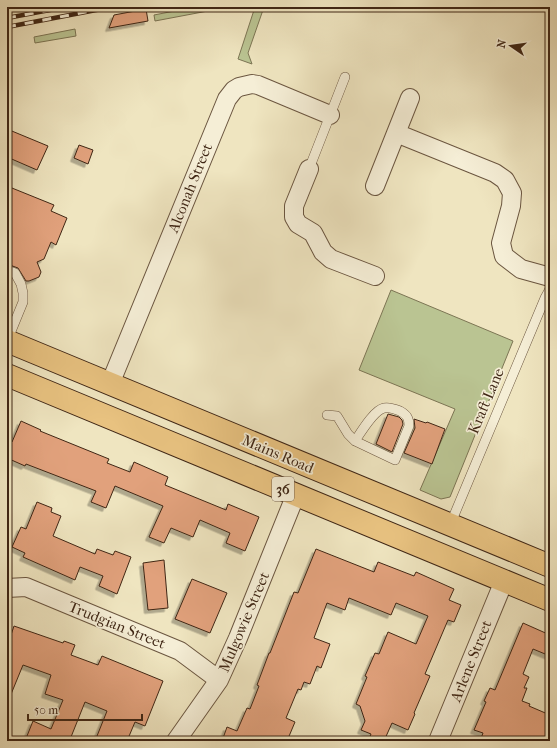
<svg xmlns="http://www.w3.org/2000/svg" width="557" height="748" font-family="'IM FELL French Canon',serif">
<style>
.green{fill:#bac492;stroke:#7c7554}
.building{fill:#e1a17b;stroke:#3f2615;filter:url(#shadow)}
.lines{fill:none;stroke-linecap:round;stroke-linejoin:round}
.service-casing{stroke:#6b5640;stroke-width:10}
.minor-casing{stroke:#6b5640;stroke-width:20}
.primary-casing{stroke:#3f2615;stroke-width:24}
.service{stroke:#f5eed6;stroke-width:9}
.minor{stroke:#f5eed6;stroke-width:18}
.primary{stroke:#e8c280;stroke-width:22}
.rail-casing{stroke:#3f2615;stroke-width:4.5}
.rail{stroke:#f5eed6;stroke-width:3;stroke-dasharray:9;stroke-linecap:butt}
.labels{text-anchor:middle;stroke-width:3.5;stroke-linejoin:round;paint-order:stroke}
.shield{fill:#f5eed6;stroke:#76624f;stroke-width:1}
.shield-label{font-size:14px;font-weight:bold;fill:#3f2615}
.street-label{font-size:15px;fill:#3f2615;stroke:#f5eed6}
</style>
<defs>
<filter id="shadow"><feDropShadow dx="-3.5" dy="3.5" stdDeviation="0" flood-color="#0004"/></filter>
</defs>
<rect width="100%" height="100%" fill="#efe5c0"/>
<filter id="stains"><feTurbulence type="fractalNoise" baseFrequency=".005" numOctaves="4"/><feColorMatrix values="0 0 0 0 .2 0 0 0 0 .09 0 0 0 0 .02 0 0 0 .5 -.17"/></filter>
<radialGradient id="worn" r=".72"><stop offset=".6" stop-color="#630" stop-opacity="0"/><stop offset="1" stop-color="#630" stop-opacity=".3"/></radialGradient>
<path class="green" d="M195,7h34l-74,14 -1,-6z
M255,7h9l-16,46 4,11 -14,-5z
M75,29l1,7 -41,7 -1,-6z
M391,290l122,51 -63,156 -9,2 -21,-9 35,-81 -96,-39z"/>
<path class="building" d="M146,9l2,12 -39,7 5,-13z
M7,129l41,17 -11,24 -30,-13z
M79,145l14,5 -5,14 -14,-6z
M7,186l47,19 -3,6 16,7 -11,27 -5,-3 -7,17 -7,3 4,10 -2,5 -10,4h-3l-8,-13 -11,-4z
M388,414l11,3 3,3 1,4 -11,28 -16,-8z
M414,419l12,4 1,-1 18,7 -13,35 -28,-11 11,-25z
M21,421l20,9 -1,1 69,28 -2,4 23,9 4,-10 34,15 -3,8 61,25 2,-6 31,13 -14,34 -19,-8 4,-10 -30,-13 -7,17 -22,-9 -7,15 -15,-6 14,-31 -48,-20 -9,22 -15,-6 5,-11 -70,-27 -1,2 -18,-8v-19l5,3z
M37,502l15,6 -1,4 10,4 -8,20 42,18 2,-5 16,6 2,-4 16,6 -14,37 -18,-8 4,-10 -23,-9 -5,13 -52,-23 2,-4 -13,-6 9,-20 5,2z
M316,549l58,23 4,-10 36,14 2,-4 38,17 -5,11 12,5 -7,17 -6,-2 -23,54 5,2 -16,37 1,1 -7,16 -16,-7 -8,18h-16l3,-7 -10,-4 4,-9 -5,-15 -4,-2 11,-27 -2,-1 10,-23 4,1 9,-22 28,12 12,-28 -32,-13 -5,12 -42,-17 -4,12 -18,-7 -13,35 16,6 -9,24 -4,-2 -7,18 -6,-2 -3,8 -3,-1 -12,29 9,4 -8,19h-65l5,-14 10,4 10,-23 3,1 9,-23 -2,-1 12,-32h1l24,-61 4,1z
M164,560l4,48 -20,2 -5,-47z
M192,579l35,14 -17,40 -35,-14z
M523,623l27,12v21l-17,-7 -10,25 6,3 -5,11h3l-5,13 8,3 -1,2 21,9v26h-70l3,-8 -9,-3 12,-28 -2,-1 6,-13 5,2z
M14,626l49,17 1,-2 11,4 -4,10 27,10 4,-9 61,25 -18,45 -10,-4 -8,19h-32l12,-30 -22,-9 -14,35 8,4h-54l8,-20 18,8 12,-29 -18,-6 6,-19 -28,-10 -16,39v-67l3,1z"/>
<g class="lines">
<g class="service-casing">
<path id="service" d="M309,169l36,-92
M7,270l8,3 6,11 2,9v9l-16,39
M327,415l10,1 11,18 7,7 40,19 14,-34c0,-8 -2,-11 -9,-15 -5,-2 -11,-4 -16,-3 -10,2 -23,24 -29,33
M450,525l95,-227 5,-9"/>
</g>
<g class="minor-casing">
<path id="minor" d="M396,133l99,40 10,7 7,13 -1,13 -10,37 3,13 17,13 29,8
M309,169l-15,37v11l4,7 15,9 10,19 8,7 44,17
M375,186l35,-88
M110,384l117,-285 7,-9 5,-3 13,-3 6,1 72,30
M7,588l19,-1 154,64 39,29
M176,741l43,-61 19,-42 58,-144
M438,741l66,-160"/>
</g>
<g class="primary-casing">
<path id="primary" d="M7,341l543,225
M7,375l543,225"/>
</g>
<use href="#service" class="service"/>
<use href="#minor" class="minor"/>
<use href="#primary" class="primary"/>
<g class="rail-casing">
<path id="rail" d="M7,18l59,-11
M7,27l105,-20"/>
</g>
<use href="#rail" class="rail"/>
</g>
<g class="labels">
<rect class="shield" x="272" y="477" width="22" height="24" rx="3"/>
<g class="shield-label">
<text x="283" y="494">36</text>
</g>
<g class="street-label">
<text transform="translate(190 188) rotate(-68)" y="5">Alconah Street</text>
<text transform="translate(486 401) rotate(-67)" y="5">Kraft Lane</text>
<text transform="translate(278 454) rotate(23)" y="5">Mains Road</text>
<text transform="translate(244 622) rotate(-67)" y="5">Mulgowie Street</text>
<text transform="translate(117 625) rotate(22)" y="5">Trudgian Street</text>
<text transform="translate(471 661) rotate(-68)" y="5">Arlene Street</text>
</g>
</g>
<rect width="557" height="748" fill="none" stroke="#efe5c0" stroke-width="24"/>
<rect x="8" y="8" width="541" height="732" fill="none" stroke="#3f2615" stroke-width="2"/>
<rect x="12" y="12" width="533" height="724" fill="none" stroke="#3f2615"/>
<g transform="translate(511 46) rotate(283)" stroke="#f5eed6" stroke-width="3" paint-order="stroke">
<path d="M0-3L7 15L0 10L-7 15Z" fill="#3f2615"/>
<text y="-6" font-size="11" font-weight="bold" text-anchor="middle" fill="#3f2615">N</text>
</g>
<path d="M28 714v6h114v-6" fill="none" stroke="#3f2615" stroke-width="2"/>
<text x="34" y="714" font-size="12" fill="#3f2615" stroke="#f5eed6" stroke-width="3" paint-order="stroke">50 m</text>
<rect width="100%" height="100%" filter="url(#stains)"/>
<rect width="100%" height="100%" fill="url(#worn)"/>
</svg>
